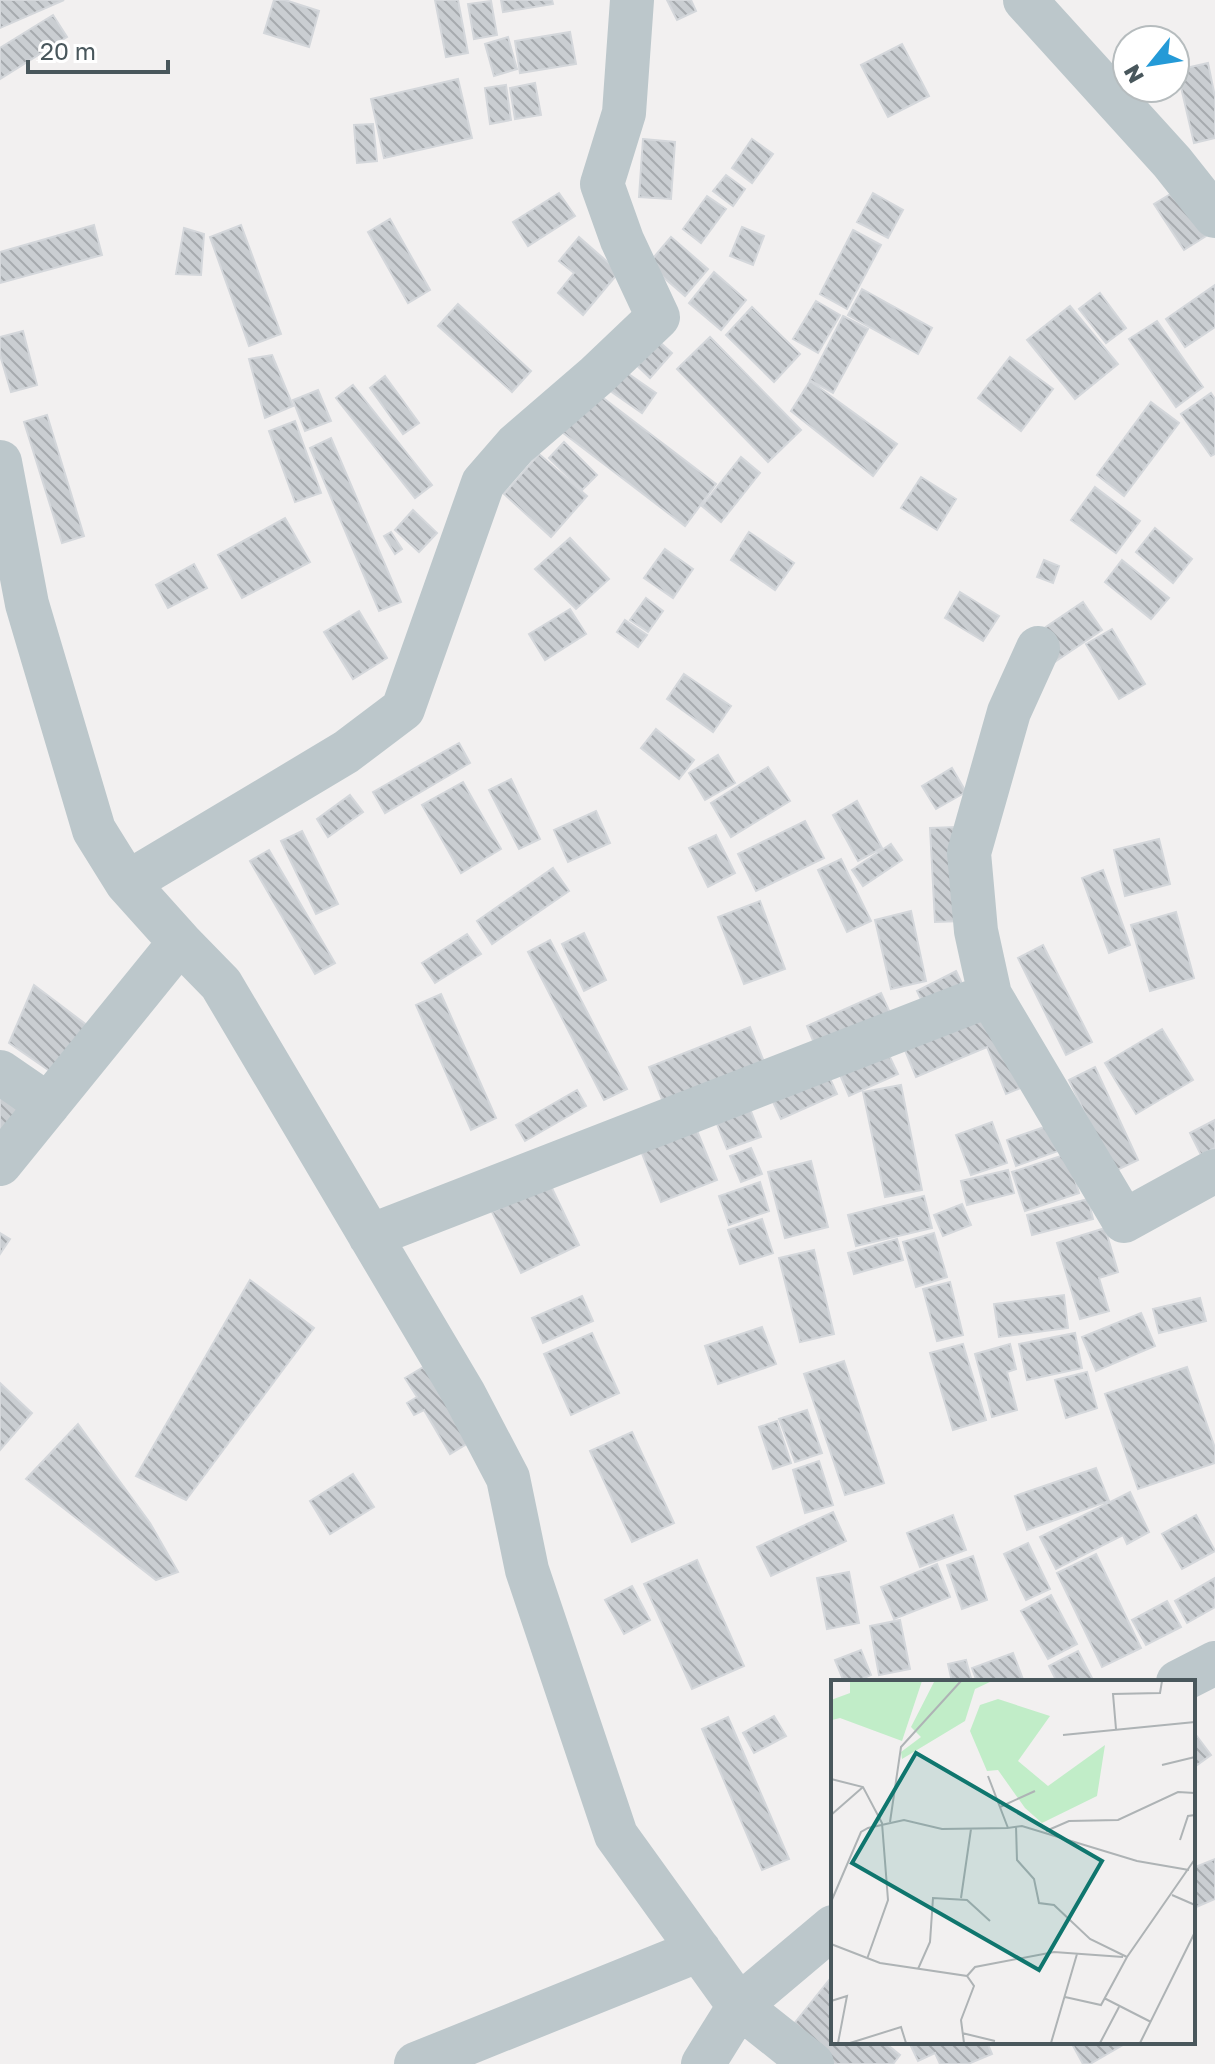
<svg xmlns="http://www.w3.org/2000/svg" width="1215" height="2064" font-family="'Golos Text',sans-serif">
<style>
.building{fill:url(#building-back-hatch);stroke:#d4d7db;stroke-width:2}
.lines{fill:none;stroke-linecap:round;stroke-linejoin:round}
.street{stroke:#bcc7cb;stroke-width:44}
.inset-road{fill:none;stroke:#aeb3b5;stroke-width:2}
.view{fill:#0f766e;fill-opacity:0.15;stroke:#0f766e;stroke-width:4}
.inset-edge{fill:none;stroke:#49575c;stroke-width:4}
</style>
<defs>
<pattern id="building-back-hatch" width="6" height="6" patternUnits="userSpaceOnUse" patternTransform="scale(2)"><rect width="6" height="6" fill="#caced2"/><path d="M-1 5l2 2M0 0l6 6M5-1l2 2" fill="none" stroke="#a6aaae"/></pattern>
</defs>
<rect width="100%" height="100%" fill="#f2f0f0"/>
<path class="building" d="M0,0h64l-64,28z
M274,0h11l34,11 -10,36 -45,-14z
M435,0h23l10,53 -22,4z
M501,0h51l1,4 -50,8z
M667,0h24l5,11 -19,9z
M491,1l6,34 -23,4 -6,-35z
M53,15l14,22 -67,42v-31z
M570,32l6,32 -56,9 -5,-32z
M508,37l9,32 -23,7 -9,-32z
M902,44l27,52 -41,21 -27,-52z
M1208,63l7,34v41l-21,5 -17,-73z
M458,79l14,59 -88,20 -13,-59z
M535,83l6,32 -26,4 -5,-31z
M506,85l5,35 -21,4 -5,-36z
M373,124l4,37 -20,2 -3,-38z
M643,139l32,3 -4,57 -32,-2z
M752,139l21,15 -21,29 -20,-15z
M726,175l19,14 -12,17 -20,-15z
M1182,187l29,46 -27,17 -30,-46z
M559,193l16,23 -47,30 -15,-24z
M873,193l30,17 -15,28 -31,-16z
M707,196l19,13 -25,34 -18,-14z
M390,219l40,71 -22,13 -40,-71z
M94,225l8,30 -102,28v-31z
M241,225l40,109 -32,12 -39,-109z
M742,227l22,9 -11,29 -23,-9z
M184,228l20,6 -3,41 -25,-1z
M853,230l28,15 -34,64 -27,-15z
M579,237l40,35 -36,43 -25,-22 16,-20 -15,-12z
M671,237l37,32 -23,27 -37,-32z
M714,272l32,28 -25,30 -32,-27z
M1215,285v42l-30,20 -19,-28z
M862,289l70,39 -14,26 -70,-39z
M1100,293l26,35 -20,15 -27,-34z
M816,301l24,14 -22,38 -25,-14z
M458,304l73,67 -19,21 -74,-66z
M1070,306l48,58 -43,35 -48,-59z
M752,307l48,47 -26,28 -48,-47z
M843,316l25,13 -35,64 -23,-13z
M1157,321l46,66 -27,20 -47,-68z
M23,331l14,54 -26,7 -11,-37v-18z
M653,336l19,17 -22,25 -19,-18z
M710,337l91,93 -33,32 -91,-93z
M272,355l21,51 -28,12 -16,-59z
M1010,357l43,32 -32,42 -43,-33z
M620,368l36,25 -14,20 -36,-25z
M385,376l34,47 -16,11 -33,-46z
M810,381l87,63 -24,32 -82,-65z
M353,385l79,100 -17,13 -79,-100z
M318,390l13,31 -26,10 -12,-31z
M594,391l122,93 -31,42 -123,-94z
M1211,393l4,6v55l-4,2 -30,-42z
M1151,402l28,21 -55,73 -27,-21z
M47,415l37,121 -22,7 -38,-121z
M295,421l26,72 -26,9 -26,-71z
M331,438l70,164 -22,9 -69,-163z
M564,442l33,33 -15,15 -33,-32z
M539,454l48,42 -36,41 -47,-43z
M741,457l19,16 -39,49 -19,-16z
M921,477l35,22 -19,31 -36,-22z
M1095,487l45,34 -24,32 -45,-33z
M413,510l24,23 -18,19 -24,-22z
M285,518l25,44 -68,36 -24,-43z
M1155,528l37,31 -19,24 -37,-31z
M391,532l11,17 -7,5 -11,-18z
M749,532l45,31 -19,27 -44,-30z
M570,538l39,41 -33,30 -41,-40z
M665,549l28,20 -20,29 -29,-20z
M1044,560l15,6 -6,17 -16,-6z
M1122,560l47,38 -18,21 -46,-37z
M194,564l13,24 -39,20 -12,-23z
M960,592l39,24 -16,25 -38,-23z
M646,598l17,13 -15,21 -18,-12z
M1083,602l19,28 -49,33 -19,-28z
M570,609l16,25 -41,26 -16,-26z
M359,611l28,47 -34,21 -29,-47z
M625,620l22,15 -9,12 -21,-15z
M1112,629l33,55 -26,15 -33,-55z
M684,674l47,32 -18,26 -46,-33z
M656,729l38,31 -15,19 -38,-31z
M459,743l11,20 -85,50 -12,-21z
M718,755l17,28 -30,17 -16,-27z
M768,767l22,34 -59,36 -20,-34z
M952,768l14,24 -30,17 -14,-23z
M511,779l29,60 -21,10 -30,-59z
M463,782l38,67 -40,24 -39,-68z
M350,795l13,17 -35,25 -11,-18z
M857,801l25,47 -24,13 -25,-46z
M596,811l14,32 -42,19 -14,-32z
M805,821l19,37 -68,33 -18,-37z
M957,827l5,94 -27,1 -5,-94z
M302,831l36,73 -22,10 -35,-73z
M716,835l19,38 -27,14 -19,-39z
M1159,839l11,45 -45,12 -11,-46z
M891,844l11,16 -39,26 -11,-16z
M269,850l66,113 -20,11 -65,-113z
M841,859l30,62 -24,11 -29,-62z
M553,868l16,23 -77,53 -15,-23z
M1103,870l27,75 -21,8 -27,-75z
M760,901l25,68 -41,15 -26,-67z
M911,911l15,70 -35,8 -16,-69z
M1176,912l18,66 -44,13 -19,-66z
M584,933l22,47 -22,11 -22,-47z
M467,934l14,20 -46,29 -13,-20z
M550,940l77,149 -23,11 -76,-148z
M1043,945l49,97 -26,13 -48,-97z
M956,971l10,21 -39,20 -10,-21z
M34,985l58,44 -38,45 -45,-31z
M881,993l10,22 -75,33 -9,-22z
M441,994l55,124 -25,12 -55,-125z
M1009,999l33,80 -36,15 -19,-47 -71,30 -14,-34z
M750,1027l14,35 -101,40 -14,-35z
M1162,1029l31,51 -57,34 -31,-51z
M886,1049l12,25 -49,22 -11,-26z
M822,1061l15,33 -56,25 -15,-32z
M1095,1067l43,93 -25,12 -44,-92z
M901,1085l21,105 -37,7 -22,-105z
M0,1089l24,13 -16,31 -8,-5z
M577,1090l9,16 -61,35 -9,-16z
M745,1096l16,41 -34,12 -16,-40z
M689,1111l28,69 -56,22 -27,-69z
M1215,1120v28l-14,7 -11,-22z
M992,1122l15,41 -36,12 -15,-40z
M1053,1124l8,26 -45,16 -9,-26z
M751,1148l11,26 -21,8 -11,-26z
M1067,1154l12,39 -54,18 -13,-39z
M811,1161l17,66 -43,11 -17,-66z
M1008,1170l6,23 -47,12 -6,-24z
M760,1182l9,29 -40,14 -10,-29z
M550,1184l29,61 -58,28 -29,-61z
M924,1196l8,32 -76,18 -8,-31z
M1088,1199l5,20 -61,16 -5,-20z
M962,1204l9,21 -28,11 -9,-21z
M762,1219l11,34 -33,11 -12,-34z
M1105,1228l13,44 -19,6 10,33 -29,8 -23,-76z
M0,1233l10,6 -10,15z
M934,1233l13,44 -31,10 -13,-45z
M897,1239l6,21 -49,14 -6,-21z
M814,1250l20,84 -34,8 -21,-84z
M250,1280l64,48 -128,172 -50,-24z
M950,1282l13,53 -26,6 -14,-52z
M1064,1295l4,33 -69,9 -5,-33z
M582,1296l11,25 -50,22 -11,-25z
M1200,1298l6,23 -47,12 -6,-24z
M1141,1313l14,33 -59,25 -14,-34z
M762,1327l14,37 -58,20 -13,-38z
M592,1333l27,60 -48,22 -27,-61z
M1075,1333l7,35 -55,12 -8,-36z
M963,1344l23,76 -33,10 -23,-77z
M1010,1344l6,25 -9,3 10,38 -25,7 -17,-63z
M435,1360l45,76 -30,18 -26,-44 -10,5 -7,-12 10,-6 -12,-19z
M844,1361l40,122 -39,12 -41,-121z
M1187,1367l28,81v15l-77,26 -33,-95z
M1087,1372l10,36 -31,10 -11,-38z
M0,1383l32,30 -32,37z
M807,1410l15,43 -27,9 -16,-43z
M777,1421l14,42 -18,6 -14,-42z
M78,1424l72,99 28,49 -22,8 -130,-101z
M632,1432l42,91 -42,19 -42,-91z
M819,1461l14,44 -28,8 -12,-43z
M1096,1468l13,33 -82,29 -12,-34z
M353,1474l21,33 -44,27 -20,-33z
M1130,1492l19,40 -22,12 -4,-9 -67,34 -16,-32z
M833,1512l13,29 -75,35 -14,-29z
M953,1515l13,35 -46,17 -13,-34z
M1196,1515l19,36 -33,18 -20,-35z
M1028,1543l22,46 -24,11 -22,-46z
M1096,1554l45,94 -39,19 -45,-94z
M973,1556l14,44 -25,9 -15,-44z
M697,1560l47,106 -52,23 -48,-105z
M937,1564l13,33 -56,22 -13,-32z
M849,1572l10,51 -32,6 -10,-51z
M1215,1578v29l-28,16 -12,-22z
M632,1586l18,34 -26,14 -19,-34z
M1051,1595l26,49 -29,15 -27,-48z
M1167,1601l14,26 -35,18 -14,-25z
M900,1620l10,49 -31,6 -9,-49z
M861,1650l10,25 -16,7h-11l-9,-22z
M1078,1651l16,31h-37l-8,-16z
M1013,1653l11,29h-47l-5,-14z
M966,1660l6,22h-20l-4,-18z
M774,1716l12,20 -32,17 -11,-20z
M728,1717l61,142 -27,11 -60,-141z
M1193,1731l18,24 -18,13z
M1215,1859v40l-21,9 -1,-40z
M833,1975v67h51l16,13 -7,9h-62l-42,-34z
M909,2042h78l5,12 -24,10h-28l-5,-11 -17,8z
M1071,2042h57l-38,22h-7z"/>
<g class="lines">
<path class="street" d="M1025,0l147,162 43,54
M0,462l27,142 67,226 33,53 53,59 -180,222
M1038,648l-29,64 -40,141 7,78 14,64 134,226 91,-50
M127,883l219,-131 57,-43 80,-226 33,-38 80,-69 62,-59 -36,-77 -20,-56 22,-71 8,-113
M180,942l41,42 243,410 44,84 19,92 89,265 123,171 73,58
M0,1072l48,33
M370,1236l620,-241
M1178,1682l37,-19
M416,2064l283,-114
M703,2064l36,-58 94,-79"/>
</g>
<g transform="translate(831 1680)">
<rect width="364" height="364" fill="#f2f0f0"/>
<path d="M19,1h72l-20,60 -62,-23 -8,2 -1,-20 19,-7zM124,1h37l-17,8 -10,32 -63,38 -1,-7 20,-15 -10,-10 23,-45zM167,19l52,17 -32,45 30,25 57,-41 -8,51 -55,27 -17,-15 -27,-38 -11,1 -17,-40 10,-26z" fill="#c1edc8"/>
<path class="inset-road" d="M285,49l-3,-35 47,-1 2,-12M232,55l132,-13M331,85l33,-8M157,96l20,52 14,-2 115,35 52,9M0,99l32,8 19,36 6,77 -21,59M169,127l35,-16M0,135l32,-28M59,142l11,-75 60,-66M185,146l1,34 17,19 5,24 15,2 36,34 37,18M215,151l23,-10 49,-1 60,-28 17,1M349,160l8,-24 7,-1M341,215l23,10M130,218l10,-69M0,222l30,-70 7,-4 36,-8 38,9 66,-1M0,264l49,19 87,13 7,10 -13,34 3,23M87,289l12,-27 3,-44 34,2 23,21M136,296l8,-9 79,-15 69,5M234,317l36,8 26,-48 68,-98M273,318l47,24M0,321l16,-5 -9,47M131,353l33,8M19,363l51,-16 5,16M220,363l26,-89M269,363l19,-36M309,363l55,-111"/>
<path class="view" d="M85,73l186,108 -63,109 -187,-107z"/>
<rect width="364" height="364" class="inset-edge"/>
</g>
<g transform="translate(1151 64) rotate(240)"><circle r="38" fill="#ffffff" stroke="#b6bcbe" stroke-width="2"/>
<path d="M0-6L14 30L0 20L-14 30Z" fill="#249ad7"/>
<text y="-12" font-size="22" font-weight="bold" text-anchor="middle" fill="#49575c">N</text>
</g>
<path d="M28 60v12h140v-12" fill="none" stroke="#49575c" stroke-width="4"/>
<text x="40" y="60" font-size="24" fill="#49575c" stroke="#ffffff" stroke-width="6" paint-order="stroke">20 m</text>
</svg>
